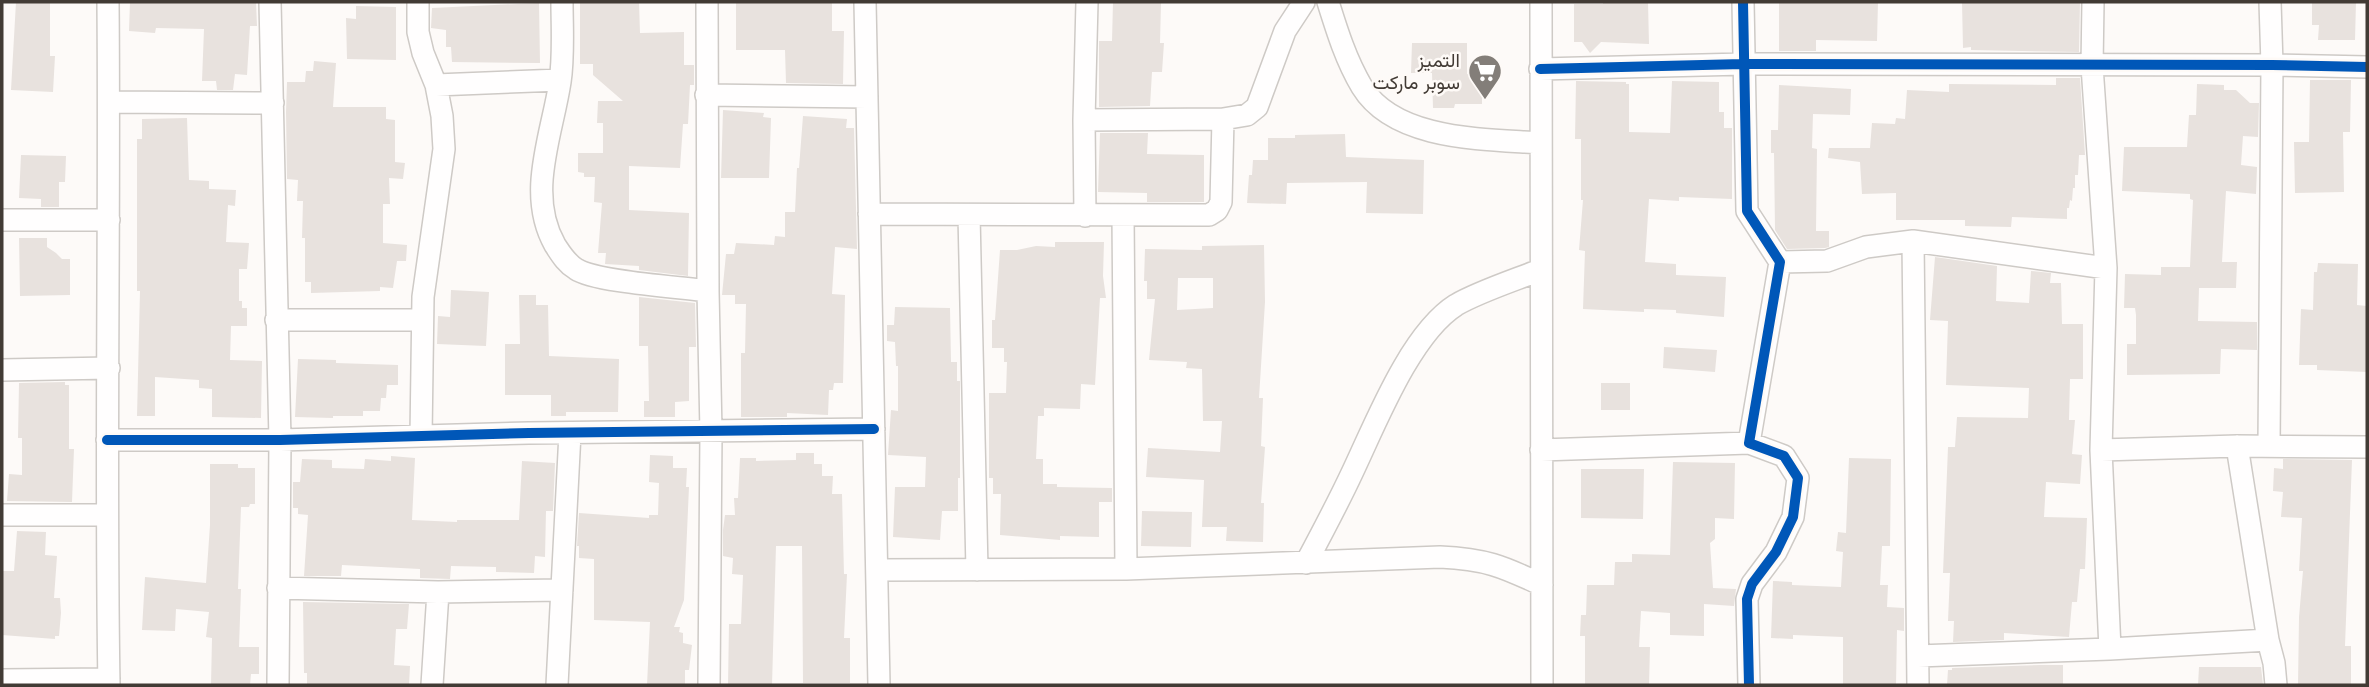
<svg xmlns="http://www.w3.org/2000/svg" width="2369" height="687" font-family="Helvetica,Vazirmatn,sans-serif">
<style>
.building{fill:#e8e2de;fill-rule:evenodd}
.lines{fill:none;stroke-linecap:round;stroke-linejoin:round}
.minor-casing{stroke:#cecac6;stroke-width:24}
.minor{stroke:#fffefe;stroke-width:21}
.cycleway-casing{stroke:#fefaf7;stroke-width:15}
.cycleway{stroke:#0057b8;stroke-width:10}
.labels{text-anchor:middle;stroke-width:5;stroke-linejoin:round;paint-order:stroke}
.poi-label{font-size:19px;fill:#423b35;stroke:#fefaf7;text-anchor:end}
</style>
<rect width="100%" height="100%" fill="#fdfaf8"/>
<path class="building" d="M16,2h34v54h5l-2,36 -42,-2z
M130,2h126l1,24h-7l-3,49 -12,-1 -2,16h-16l-1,-9h-14l2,-52 -48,-1 -1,5 -26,-2z
M580,2h59l1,31 44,-1v33h10v20h-4l-2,39h-5l-3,44 -51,-2v44l60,3 -1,63 -49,-6v-4l-34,-2 1,-11h-8l4,-50 -8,-1 1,-25h-11v-4l-6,-1v-19h25v-30h-6l1,-22h25l-30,-26v-11h-13z
M736,2h96v29h12l-1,53 -57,-1 -1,-33h-49z
M1113,2h48l-1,41h4l-2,29h-10l-2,34 -51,1v-66h13z
M1603,2h45l1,42 -48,-2 -11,11 -8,-11h-8v-38h29z
M1779,2h99l-1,39 -61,-1v11h-37z
M1962,2h118l-1,50 -108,-2v-3l-8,1z
M2312,2h44l-1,38h-37l1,-15h-7z
M539,3l1,60 -88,-1 -1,-15h-5v-17l-15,-2 1,-20z
M356,6l40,1v53l-49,-1 -1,-41 10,1z
M1412,43h55v31h15v30h-27l-1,4h-21l-1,-35h-21z
M314,61l22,2 -3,44h53v12l9,1v42l10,1 -2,16 -14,-1 1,26h-7v39l24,2 -1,16h-9l-4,27 -13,-1v4l-69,2v-11h-6v-44h-3l1,-37h-6l1,-21 -11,-1 -1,-67 1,-30h18l1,-11h7z
M2056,78h24l5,77h-6l-1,20h-3v13h-2l-1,13 -2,-1 -1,8h-2v11l-55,-2 -1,10 -46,-1v-6h-69v-27l-34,1 -2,-32 -32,-4 1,-10h41l2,-25 23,1 1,-6 9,1 2,-29 42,2v-8l107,1z
M2310,80h41l-1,52h-7l1,60 -49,1 -1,-51h15z
M1576,81l50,1v2h3v48l41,1 2,-52 47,1v30h5v16h8v71l-53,-2v4l-30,-2 -4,63 31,2v11l50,2 -2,40 -48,-4v-3l-32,-1v3l-61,-3 2,-58 -6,-1 4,-50h-2v-61h-6z
M2197,84l27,1v5h12l14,13h9l-1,34 -15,-1 -2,29 16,2 -1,27 -30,-3 -4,71h15l-1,26h-37l-1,33 59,1v28l-36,-1 -1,25 -93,1v-31h9v-29l-1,-7h-11l1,-34 36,1v-8h29l3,-67 -3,-1v-5l-68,-3 2,-44h63l2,-32h7z
M1779,85l72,4 -1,26 -37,-1 -1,34 5,1 -1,82h13v16l-4,1 -38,1 -12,-19 -1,-77h-3v-23h7z
M723,110l41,3 -1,4 8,1 -2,60h-48z
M803,116l44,3 -1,9h8l3,121 -22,-2 -3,47 13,1 -2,88h-9l-1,7h-4l-1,25 -41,-2v4h-46v-64h4l1,-49h-11v-9h-13l4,-41h8l2,-11 38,2 1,-9 10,1v-25h10l2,-44h2z
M187,118l2,62 20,1v8l27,1 -1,16 -7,-1 -2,37 23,1 -2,26h-8v32h3v7h5v18h-16l-1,34 32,1 -1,57 -49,-1v-28l-13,-1v-8l-44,-3v39h-18l3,-125h-3v-152h5v-20z
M1100,133h48l-1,21 57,1v47h-57v-9l-49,-1z
M1345,134l1,23 78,3 -1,54 -57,-1 1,-31 -80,1 -1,21 -39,-1 2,-28h3l1,-15h15v-22h27v-3z
M21,155l45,1 -1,26h-6v25h-18v-8l-22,-1z
M19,238h28v9l9,6 6,6h8v36l-50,1z
M1055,242h49l-1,34 3,22h-6l-5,87 -14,-1 -1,25 -36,-1v8h-6l-2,43h7v25h14v3l55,1v14h-13v35l-39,-1v4l-60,-5 1,-41h-8v-16h-4v-85h17l1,-31h-3v-14h-12v-28h3l5,-70h17l19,-4 19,1z
M1264,245l1,57 -6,96h4l-2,48 4,1 -4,56h3l-1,39 -37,-1 1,-14h-25l2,-47 -58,-3 2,-29 72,4 2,-31h-19l-1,-52 -16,-1 1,-6 -38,-2 6,-61h-8v-18h-3l1,-32 57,1v-4zM1178,278h35v30l-36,2z
M1935,257l62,9 -1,35 33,2 2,-32 20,2 -1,10h11l1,41h21v55h-13l-1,41h6l-3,34 10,1 -2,29 -34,-2 -2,35 43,1 -2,51h-5l-3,33h-5l-3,35 -65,-4v7l-51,2 1,-21h-6l2,-48h-7l5,-126h7l2,-30 71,1 1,-30 -83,-3 2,-64 -18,-1z
M2318,263l40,1 -1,41 10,1v66l-50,-2v-5h-18l2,-56 12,1 1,-38h3z
M451,290l38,2 -3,54 -49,-2 1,-28 12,1z
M519,295h17v10h12l1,51 70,3 -1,53h-52v4h-15v-21h-46v-51h15z
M639,297l56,6 1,44h-7v54l-14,1v15h-31v-16h5l-1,-55h-9z
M895,307l55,1 1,54h6v19h3v97h-2v33h-16l-2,29 -47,-3 2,-50h30l1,-30 -38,-2 3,-45 7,1v-45h-2l-1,-24 -8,-1v-16h7z
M1664,347l53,3 -2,22 -52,-4z
M298,359l38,1v3l62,2v20h-11l-1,13h-5l-1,13h-17v5h-30v2l-38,-1z
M65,382v3h4v64h5l-2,53 -65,-1 2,-27 13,1v-37h-4l1,-55z
M1601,383h29v27h-29z
M796,453h18v11h8v12h11l-1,18h10l2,80h3l-3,64h6v45h-47l-1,-137h-26l-4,139h-44l1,-61h12l2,-49 -11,-1 1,-16 -10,-2v-26l2,-15h10l-1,-17h4l2,-40h16v3l40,-1z
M650,455l23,1v12h14l-1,19h3l-5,113 -10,27h6l-1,5 4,1v10l9,2 -3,25h-4v15h-38l3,-63 -56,-2v-61l-15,-1v-12h-2l2,-33 70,5v-3h9l1,-32 -10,-1z
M391,456l24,2 -3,62 45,2v-2h62l3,-59 33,2 -2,48h-7l-1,46 -10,-1 -1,17 -38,-1v-5l-45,-1 -1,13 -30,-1v-9l-78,-4 -1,11h-37l4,-61 -10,-1v-6h-5v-26h7l2,-23 30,1v8l32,1 1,-10 26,2z
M1849,458l42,1 -1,87h-8l-2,39h8l-1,22 17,1v23l-7,-1 -1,55h-53v-48l-50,-2v4l-22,-1 2,-57 19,1v3l49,2 2,-35 -7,-1 2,-19 8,1z
M2283,459l69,1 -7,186h6v39h-53l1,-68 4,-46h-4l3,-53 -21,-1 2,-25 -10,-1 1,-23 9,1z
M1673,462l62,1 -1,56 -19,-1v21l-5,4 3,45 23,1 -2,17 -30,-2v32l-34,-1v-22l-29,-2 -2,36h11l-1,38h-64v-49h-5l1,-21h5l1,-30h27l1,-23h17v-8l38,1z
M210,464h28v4h17v36h-5l-1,3h-8l-3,82h3l-2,58h20v27h-8l-1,11h-39l1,-47 -6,-1 3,-25 -33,-3 -1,22 -33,-1 3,-53 61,6 4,-58z
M1581,469h63l-1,50 -62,-1z
M1142,511l50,1 -1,35 -50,-1z
M17,531l29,1 -1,23 12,1 -3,42h6l1,15 -2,23h-4v3l-53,-4v-64h12z
M303,602l106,2 -2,25h-11l-2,36 16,1 -1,19h-102v-12h-3z
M2040,665h23v20h-116l1,-15h4v-2z
M2199,667h62l2,18h-65z"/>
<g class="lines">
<g class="minor-casing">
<path id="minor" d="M108,2c2,228 -3,455 1,683
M270,2l10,438 -2,245
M418,2v30l5,21 13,32 6,31 2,33 -21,148 -2,139
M562,2c0,26 2,54 -2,80 -8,53 -34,112 -5,163 6,9 11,18 21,24 19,13 104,18 132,22
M707,2l1,289 3,141 -2,253
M865,2l14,683
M1328,2c9,29 18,58 34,85 33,54 123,52 179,56
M1541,2l1,683
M1743,2l4,209 33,51 -31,181 35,13 14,22 -5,39 -17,35 -24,32 -5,15 2,86
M2093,2l-1,64 14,202 -5,182 9,199
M1540,69l203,-5 529,1 95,2
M436,85l124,-5
M706,95l161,2
M109,102l164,1
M1084,120l139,-1 24,-4 10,-8 28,-76 19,-29
M869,214l340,1 8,-5 4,-8 2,-83
M969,215l8,355
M1123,215l3,354
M1085,216l-1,-96 3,-118
M2,220h107
M1913,241l5,444
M1780,262l47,-1 39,-14 47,-6 193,27
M276,320h145
M2,370l107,-2
M107,440h173l249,-7 345,-4
M2237,446l31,194 6,23 2,22
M2269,446l3,-381 -2,-63
M1541,450l208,-7
M2101,450l136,-4 130,1
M2,515h104
M1306,563c16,-30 32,-60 46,-90 23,-48 58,-139 104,-168 22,-13 59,-25 84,-35
M877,570l249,-1 314,-12c45,2 62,9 102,28
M278,588l160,4 124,-2
M1918,656l192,-7 158,-9
M2,680l107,-1
M432,685l6,-93
M557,685l13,-252"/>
</g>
<use href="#minor" class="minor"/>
<g class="cycleway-casing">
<path id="cycleway" d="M1743,2l4,209 33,51 -31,181 35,13 14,22 -5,39 -17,35 -24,32 -5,15 2,86
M1540,69l203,-5 529,1 95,2
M107,440h173l249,-7 345,-4"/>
</g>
<use href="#cycleway" class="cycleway"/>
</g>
<defs>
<g id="supermarket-pin" transform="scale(1.75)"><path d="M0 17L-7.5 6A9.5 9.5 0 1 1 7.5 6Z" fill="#837e79" stroke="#fefaf7"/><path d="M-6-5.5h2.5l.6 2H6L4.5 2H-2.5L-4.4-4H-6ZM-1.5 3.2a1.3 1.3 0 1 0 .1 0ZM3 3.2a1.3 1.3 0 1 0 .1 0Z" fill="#fff"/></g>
</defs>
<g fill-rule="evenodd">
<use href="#supermarket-pin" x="1485" y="71"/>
</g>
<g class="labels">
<g class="poi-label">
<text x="1460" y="67">التميز<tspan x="1460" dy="22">سوبر ماركت</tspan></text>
</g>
</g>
<rect width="2369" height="687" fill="none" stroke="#423b35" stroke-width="7"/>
</svg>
